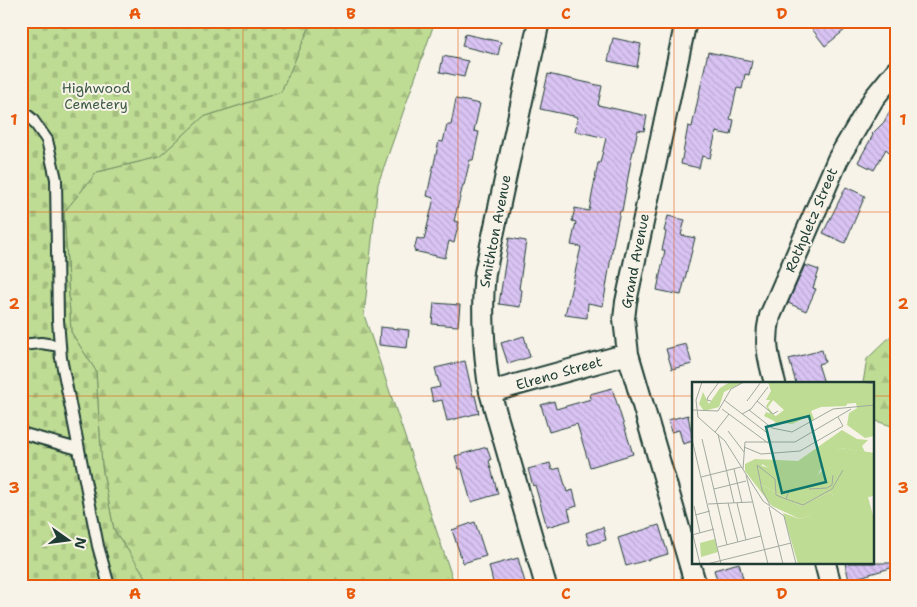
<svg xmlns="http://www.w3.org/2000/svg" width="917" height="607" font-family="'Shantell Sans',sans-serif">
<style>
.forest{fill:url(#forest-firs);stroke:#6f8c64}
.cemetery{fill:url(#cemetery-stones);stroke:#6f8c64}
.building{fill:url(#building-back-hatch);stroke:#1f3d34}
.lines{fill:none;stroke-linecap:round;stroke-linejoin:round}
.service-casing{stroke:#1f3d34;stroke-width:14}
.minor-casing{stroke:#1f3d34;stroke-width:24}
.service{stroke:#f7f3e8;stroke-width:10}
.minor{stroke:#f7f3e8;stroke-width:20}
.grid{fill:none;stroke:#e8590c;stroke-width:1;stroke-opacity:0.55}
.labels{text-anchor:middle;stroke-width:4;stroke-linejoin:round;paint-order:stroke}
.park-label{font-size:14px;fill:#3f5d47;stroke:#f7f3e8}
.street-label{font-size:14px;fill:#1f3d34;stroke:#f7f3e8}
.inset-road{fill:none;stroke:#a1aaa0;stroke-width:1}
.view{fill:#0f766e;fill-opacity:0.15;stroke:#0f766e;stroke-width:2.5}
.inset-edge{fill:none;stroke:#1f3d34;stroke-width:2.5}
.neatline{fill:none;stroke:#e8590c;stroke-width:2}
.grid-label{font-size:16px;text-anchor:middle;font-weight:bold;fill:#e8590c}
</style>
<defs>
<pattern id="forest-firs" width="22" height="20" patternUnits="userSpaceOnUse" patternTransform="scale(1.25)"><rect width="22" height="20" fill="#bfdc94"/><path d="M5 1l3.5 6h-7zM16 11l3.5 6h-7z" fill="#a4be80"/></pattern>
<pattern id="cemetery-stones" width="16" height="16" patternUnits="userSpaceOnUse" patternTransform="scale(1.25)"><rect width="16" height="16" fill="#bfdc94"/><path d="M2 7V4a2 2 0 0 1 4 0v3zM10 15v-3a2 2 0 0 1 4 0v3z" fill="#a4be80"/></pattern>
<pattern id="building-back-hatch" width="6" height="6" patternUnits="userSpaceOnUse" patternTransform="scale(1.25)"><rect width="6" height="6" fill="#d9c3f3"/><path d="M-1 5l2 2M0 0l6 6M5-1l2 2" fill="none" stroke="#baa8d1"/></pattern>
</defs>
<rect width="100%" height="100%" fill="#f7f3e8"/>
<filter id="ink" filterUnits="userSpaceOnUse"><feTurbulence type="fractalNoise" baseFrequency=".02" numOctaves="2"/><feDisplacementMap in="SourceGraphic" scale="10" xChannelSelector="R" yChannelSelector="G"/><feConvolveMatrix kernelMatrix="1 2 1 2 8 2 1 2 1" color-interpolation-filters="sRGB"/></filter>
<g filter="url(#ink)">
<path class="forest" d="M312,21h123l-57,163 -14,131 91,271h-303l-38,-56 -12,-63 -6,-96 -25,-39 -7,-120 33,-40 62,-15 44,-40 78,-25z
M896,331v101l-1,-5 -22,-7v-37h-10l4,-24z"/>
<path class="cemetery" d="M21,21h291l-31,71 -78,25 -44,40 -62,15 -33,40 7,120 25,39 6,96 12,63 38,56h-131z"/>
<path class="building" d="M806,21h50l-31,25z
M465,34l36,8 -3,13 -36,-9z
M613,38l28,6 -4,23 -29,-6z
M708,52l44,9 -3,14 -4,-1 -3,15 -5,-1 -7,31 4,1 -3,15 -15,-3 -6,26 -8,-2 -3,12 -18,-4 7,-38 4,1z
M443,56l25,5 -4,16 -24,-5z
M548,74l54,12 -4,19 49,11 -3,15 -6,-1 -7,30 -9,51h-2l-6,28 -11,67 -15,-3 -1,15 -22,-3 16,-68 -10,-2 5,-23 -4,-1 3,-13 14,3 9,-48h2l6,-25 -31,-7 3,-14 -38,-8z
M456,99l24,5 -6,27 5,1 -6,28h-3l-6,25h-1l-9,36 5,1 -5,21 -5,-2 -4,17 -31,-7 3,-13 7,2 10,-42 -7,-2 4,-19 8,-36 4,1 4,-17h4z
M896,99v60l-10,-10 -12,21 -16,-8 15,-27 -1,-1 12,-12z
M846,187l19,9 -20,47 -22,-10z
M668,216l17,4 -4,15 14,3 -14,57 -24,-5 8,-40h-3l4,-18 -2,-1z
M509,238l17,3 -7,48 3,1 -2,17 -21,-3z
M805,265l14,5 -6,18 3,1 -10,22 -18,-8z
M434,303l26,2 -2,21 -26,-2z
M380,327l29,3 -2,18 -28,-3z
M524,336l6,21 -22,7 -7,-21z
M686,344l6,20 -20,5 -6,-20z
M822,350l3,12 -7,2 6,19h-28l-7,-24z
M465,361l8,35 2,-1 4,18 -32,8 -5,-21 -9,2 -3,-13 10,-2 -5,-19z
M612,388l21,66 -43,13 -13,-43 -28,8 -8,-27 13,-4 2,8 35,-10 -1,-5z
M688,415l5,26 -10,3 -4,-14 -8,2 -3,-12z
M487,447l4,13 -2,1 9,33 -27,8 -9,-33h-3l-4,-13z
M550,463l2,7 8,-2 7,24 6,-2 4,16 -9,3 3,11 -24,7 -12,-42 -2,1 -5,-17z
M475,522l11,34 -23,7 -11,-33z
M659,525l9,29 -42,12 -8,-28z
M603,527l3,13 -17,5 -3,-12z
M518,558l8,28h-32l-5,-20z
M739,563l6,23h-26l-5,-16z
M845,563h49v4l-45,13z"/>
<g class="lines">
<g class="service-casing">
<path id="service" d="M21,110l11,9 15,21 9,39 2,141 3,38 37,188 11,40
M21,345l20,-2 19,3
M21,433l57,16"/>
</g>
<g class="minor-casing">
<path id="minor" d="M539,21l-54,252c-4,35 -1,85 5,119l56,194
M686,21l-60,281 -2,17 4,35 68,232
M775,383c-7,-25 -11,-41 -5,-67l68,-157 36,-61 22,-27
M490,392l138,-38
M825,563l6,23"/>
</g>
<use href="#service" class="service"/>
<use href="#minor" class="minor"/>
</g>
</g>
<path class="grid" d="M243,21v565M458,21v565M674,21v565M21,212h875M21,396h672M873,396h23"/>
<g class="labels">
<g class="park-label">
<text x="96" y="93">Highwood<tspan x="96" dy="16">Cemetery</tspan></text>
</g>
<g class="street-label">
<text transform="translate(811 220) rotate(-67)" y="5">Rothpletz Street</text>
<text transform="translate(495 231) rotate(-79)" y="5">Smithton Avenue</text>
<text transform="translate(635 261) rotate(-79)" y="5">Grand Avenue</text>
<text transform="translate(559 373) rotate(-16)" y="5">Elreno Street</text>
</g>
</g>
<g transform="translate(692 382)">
<rect width="182" height="182" fill="#f7f3e8"/>
<path d="M23,157l3,13 -17,5 -1,-14z" fill="#bfdc94"/>
<path d="M38,0h14l-20,10 -5,15 -15,4 -5,-7 4,-12 6,12 11,-16zM76,0h91l-13,24 -25,1 -10,4 3,8 -3,2 -4,-4 -15,7 -16,-2 -12,-6 2,-4 10,4 8,-6 -11,-10h-7l5,-9zM182,24v30l-9,2 -18,-13 2,-12 10,-6zM150,48l15,9 11,1 -6,6 3,6 -25,-4 -18,18 -4,9 -13,6 -9,3 -34,-20 -2,20 40,22 30,-14 3,3 -2,4 -22,17 -9,3 -28,-13 -27,-35v-7l10,-5 43,2z" fill="#bfdc94"/>
<path d="M148,66l35,5 -1,43 -6,1 6,22v45h-76l-15,-51 17,6 9,-3 24,-21 -3,-3 -30,14 -40,-22 -2,-19 26,6 12,13 22,-9 5,-6 -1,-6z" fill="#bfdc94"/>
<path d="M84,0h98v26h-17l-1,-5 -41,3 -37,18 -4,-2 13,-7 -2,-5 -11,-11 -6,8 8,11 -3,1 -7,-13 11,-16 -4,-4z" fill="#bfdc94"/>
<path class="inset-road" d="M10,0l-6,18 2,17 27,24 38,60 21,15 12,48M168,0l15,2M32,18l42,32M19,19l-4,-1 1,-3 11,-15M55,19l14,-19M65,19l16,13 5,-3M30,27l46,34M0,28l26,1 13,-22 13,-7M57,28l23,18 20,4 41,-23 42,-4M50,32l9,-5 17,-22M36,49l16,21M23,50l14,-18M26,52l16,69M0,57l29,125M10,57l25,106M52,65l17,7 39,-3 43,-25 -5,-9M42,87l8,34M51,87l2,-27h50l56,-33M54,93l22,89M9,95l40,-10M22,107l32,-8M117,107l18,-1 5,-3 1,-10M97,109l-3,8 17,6 29,-16 11,-19M36,121l10,39M45,121l9,37M16,122l44,-2M78,123l-8,-15 -5,-25 18,14 1,16 10,4M2,124l6,27M77,125l14,57M3,133l15,-4M0,149l8,33M0,153l22,-6M26,165l43,-11M15,182l84,-21"/>
<path class="view" d="M117,34l17,66 -44,11 -16,-66z"/>
<rect width="182" height="182" class="inset-edge"/>
</g>
<rect width="917" height="607" fill="none" stroke="#f7f3e8" stroke-width="55"/>
<g transform="translate(68 540) rotate(104)" stroke="#f7f3e8" stroke-width="4" paint-order="stroke">
<path d="M0-4L9 19L0 12L-9 19Z" fill="#1f3d34"/>
<text y="-8" font-size="14" font-weight="bold" text-anchor="middle" fill="#1f3d34">N</text>
</g>
<rect x="28" y="28" width="862" height="552" class="neatline"/>
<g class="grid-label">
<text x="135" y="19">A</text>
<text x="351" y="19">B</text>
<text x="566" y="19">C</text>
<text x="782" y="19">D</text>
<text x="14" y="125">1</text>
<text x="903" y="125">1</text>
<text x="14" y="309">2</text>
<text x="903" y="309">2</text>
<text x="14" y="493">3</text>
<text x="903" y="493">3</text>
<text x="135" y="599">A</text>
<text x="351" y="599">B</text>
<text x="566" y="599">C</text>
<text x="782" y="599">D</text>
</g>
</svg>
